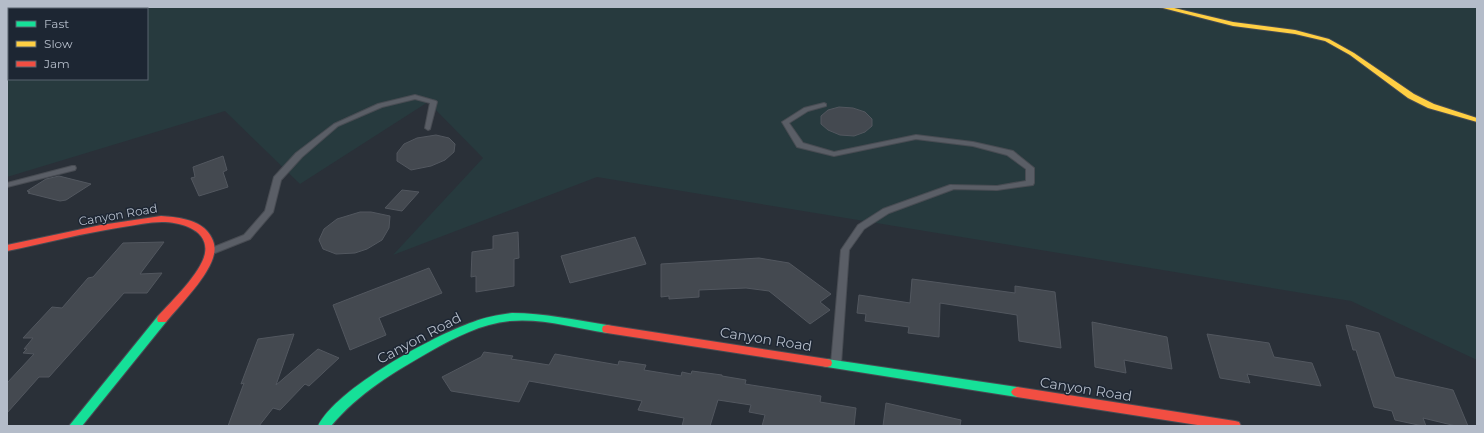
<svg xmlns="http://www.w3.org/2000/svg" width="1484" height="433" font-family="Montserrat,sans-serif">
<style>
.green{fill:#273a3e;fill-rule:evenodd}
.building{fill:#444950;stroke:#52575f}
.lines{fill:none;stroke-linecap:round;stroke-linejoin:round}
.lane-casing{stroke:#484c53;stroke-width:2}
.fast-casing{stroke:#484c53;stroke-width:2}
.slow-casing{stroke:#484c53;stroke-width:2}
.jam-casing{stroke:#484c53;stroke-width:2}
.lane{fill:#5a5e66;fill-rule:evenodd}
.fast{fill:#16e098;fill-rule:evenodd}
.slow{fill:#ffcf43;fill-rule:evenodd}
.jam{fill:#f24e42;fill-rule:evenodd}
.labels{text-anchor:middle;stroke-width:3;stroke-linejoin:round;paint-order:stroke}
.street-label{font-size:12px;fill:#b4bcc9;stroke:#1d2633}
.near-street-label{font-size:14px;fill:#b4bcc9;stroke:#1d2633}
</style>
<rect width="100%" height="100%" fill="#2a3038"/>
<path class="green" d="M7,7h1470v353l-126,-59 -754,-124 -204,78 90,-97 -55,-56 -128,82 -75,-73 -218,66zM9,9h138v70h-138z"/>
<path class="building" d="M839,107l14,1 12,4 7,7v7l-7,6 -11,4 -14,-1 -12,-5 -7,-6v-8l7,-6z
M436,135l13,3 6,6 -1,8 -9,8 -14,6 -20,4 -14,-9v-8l7,-9 13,-6z
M223,156l4,14 -4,2 5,15 -29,9 -8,-18 4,-1 -2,-10z
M59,176l32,8 -25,16 -6,1 -32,-8 2,-1 -3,-1 19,-12z
M402,190l17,2 -17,19 -17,-3z
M360,212h11l19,4 -1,12 -7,12 -15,9 -12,4 -19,1 -13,-5 -4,-9 5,-11 13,-10z
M518,232l1,26 -5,1v27l-38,6v-16l-5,1 1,-25 21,-3v-13z
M635,237l11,27 -76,19 -9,-27z
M164,242l-24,32 22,-1 -15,20h-23l-75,84h-10l-32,36v-30l27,-29 -11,-1 4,-4h-3l9,-11h-10l29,-31 10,1 26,-30 5,-1 30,-34z
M759,258l30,5 42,31 -11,8 10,8 -20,14 -41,-33 -23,-3 -47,2v7l-30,2v-3l-8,1v-33z
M429,268l13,25 -63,25 7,17 -36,15 -17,-45z
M912,279l103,14v-7l40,6 6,56 -42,-7 -2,-26 -77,-12 -1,34 -31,-4 1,-6 -44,-6 1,-7 -9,-1 2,-18 51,8z
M1092,322l75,15 5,32 -48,-9 2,13 -31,-6z
M1346,325l33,8 16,44 58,13 15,36h-12l-33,-8 3,8h-3l-28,-6 -3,-9 -18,-4 -18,-57h-3z
M294,334l-18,51 42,-36 21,9 -30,28 -4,-2 -25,26 -7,-2 -14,18h-31l16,-43 -3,1 17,-45z
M1207,334l62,9 5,14 38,6 9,23 -74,-12 3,9 -30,-5z
M484,352l29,4 -2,3 38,6 6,-11 63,11 1,-4 27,4 -2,5 37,6 1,-4 9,2 1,-3 30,4v1l24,4 -1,4 76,12 -1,6 36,6 -2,18h-92l3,-11 -16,-3 2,-7 -33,-5 -8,26h-28l2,-8 -46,-8 4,-9 -113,-20 -10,21 -68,-11 -9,-14 39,-20z
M886,403l75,17 -1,6h-77z"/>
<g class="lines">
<g class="lane-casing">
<path id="lane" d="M415,95l21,6 1,1 -7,27 -2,1 -3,-2 5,-25 -15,-4 -33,8 -44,19 -36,31 -21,23 -8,32 -23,27 -35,14h-6l-1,-2 1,-2 35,-14 21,-24 9,-34 22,-24 38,-29 44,-20z
M824,103l2,1v2l-18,5 -19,12 14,20 31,9 82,-17 57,7 40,9 21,17v15l-1,2 -36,5 -43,-1 -65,24 -25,16 -15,21 -8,114 -2,3 -3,1 -3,-1 -2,-3 10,-114 17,-25 25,-16 67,-24 47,1 29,-5v-12l-19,-14 -34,-9 -57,-7 -82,17 -37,-9 -15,-25 22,-14z
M72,166h3l1,2 -1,2 -68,17v-4z"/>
</g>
<g class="fast-casing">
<path id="fast" d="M512,313c32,0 63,7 95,12l4,1 1,3 -1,3 -4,1c-32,-5 -65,-15 -97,-12 -29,3 -54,16 -79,30 -37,21 -72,42 -100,75h-13c18,-37 116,-91 155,-104 13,-5 25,-7 39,-9z
M162,315l4,1 1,3 -1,3 -84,104h-13l89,-110z
M827,359l190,28 4,2 2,3 -2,3 -4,2 -190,-30 -4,-1 -1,-3 1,-3z"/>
</g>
<g class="slow-casing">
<path id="slow" d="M1159,7h11l63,15 62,8 34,9 25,14 60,41 20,10 43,14v4l-49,-14 -20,-10 -58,-43 -25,-14 -30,-7 -62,-8z"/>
</g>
<g class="jam-casing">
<path id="jam" d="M161,216c15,1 36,3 46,15 6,7 9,15 7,23 -4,21 -34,51 -48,68h-8l-1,-3 1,-3c13,-14 44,-44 47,-63 4,-23 -24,-31 -43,-31 -13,0 -26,3 -39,5 -39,6 -77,16 -116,24v-6l94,-20z
M607,325l220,34 4,1 1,3 -1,3 -4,1 -220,-34 -4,-1 -1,-3 1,-3z
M1017,387l218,34 4,1 2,4h-37l-187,-29 -4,-2 -2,-3 2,-3z"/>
</g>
<use href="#lane" class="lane"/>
<use href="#fast" class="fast"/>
<use href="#slow" class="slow"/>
<use href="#jam" class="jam"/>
</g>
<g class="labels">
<g class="street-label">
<text transform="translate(118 215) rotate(-10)" y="4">Canyon Road</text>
</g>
<g class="near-street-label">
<text transform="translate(419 338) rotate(-28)" y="5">Canyon Road</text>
<text transform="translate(766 339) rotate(9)" y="5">Canyon Road</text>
<text transform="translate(1086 389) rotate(9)" y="5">Canyon Road</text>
</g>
</g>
<rect width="1484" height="433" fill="none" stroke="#b4bcc9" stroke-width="16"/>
<rect x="8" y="8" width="140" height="72" fill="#1d2633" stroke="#59626f"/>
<rect x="16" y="21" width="20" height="6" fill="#16e098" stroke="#59626f"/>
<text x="44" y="28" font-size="12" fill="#b4bcc9">Fast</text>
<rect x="16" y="41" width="20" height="6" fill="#ffcf43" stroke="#59626f"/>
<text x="44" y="48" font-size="12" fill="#b4bcc9">Slow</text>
<rect x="16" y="61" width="20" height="6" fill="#f24e42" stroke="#59626f"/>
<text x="44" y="68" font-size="12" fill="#b4bcc9">Jam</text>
</svg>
